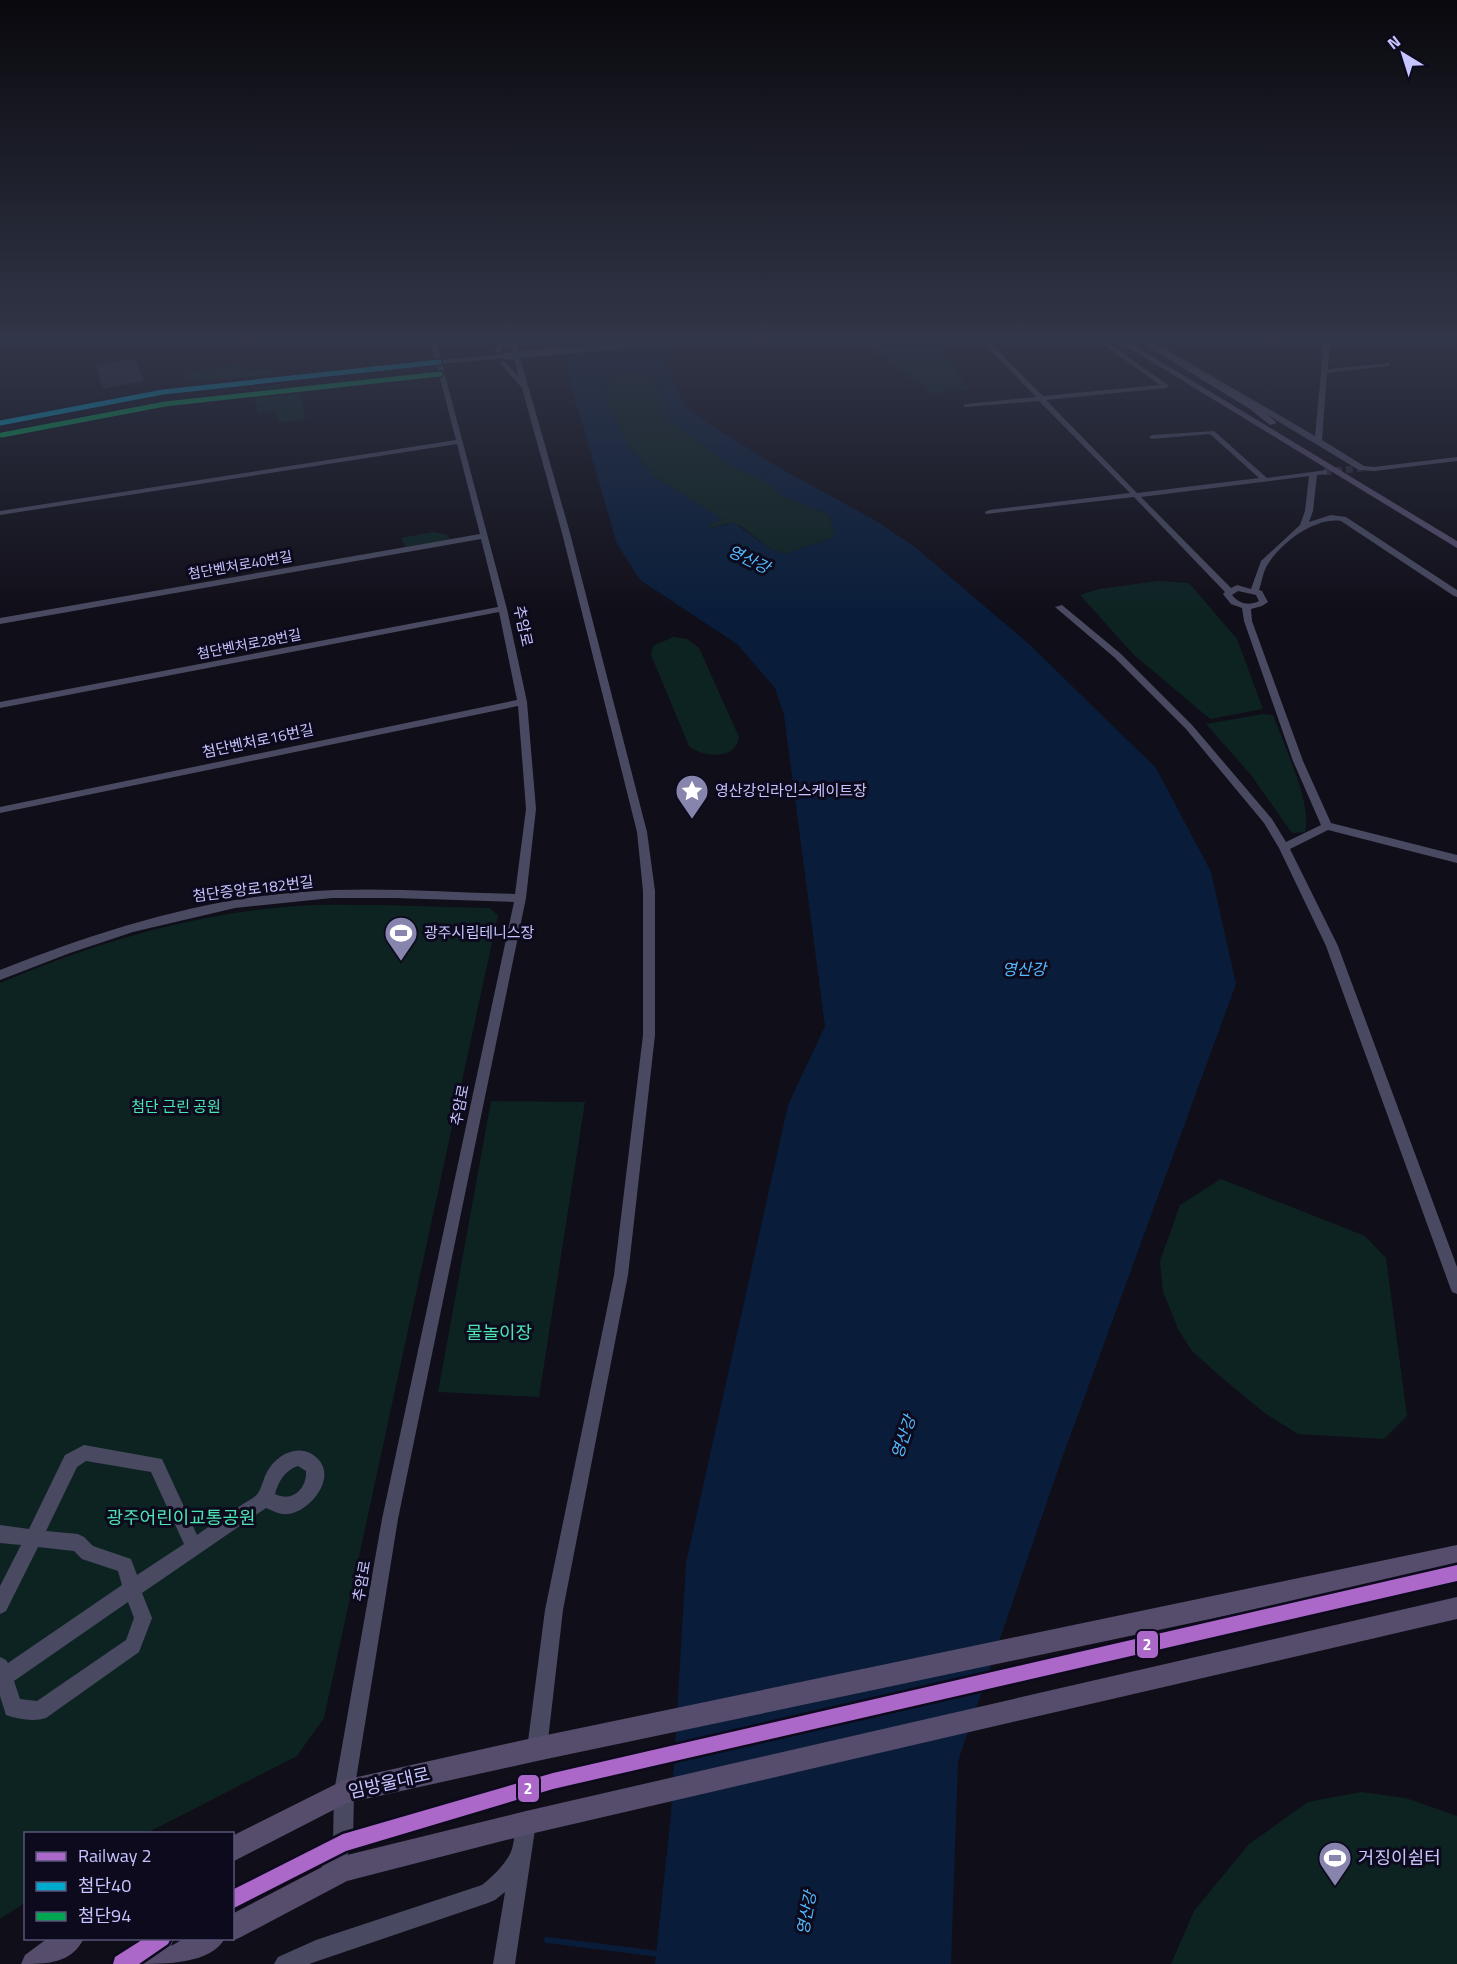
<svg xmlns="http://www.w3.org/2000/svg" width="1457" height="1964" font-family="'Titillium Web','Noto Sans KR',sans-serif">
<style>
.green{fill:#0d2322}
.water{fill:#091d3a;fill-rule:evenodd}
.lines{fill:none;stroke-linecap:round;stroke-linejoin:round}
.stream-far1{stroke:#091d3a;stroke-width:2}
.stream{stroke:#091d3a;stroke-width:6}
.building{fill:#2c2a3c}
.minor-tunnel{stroke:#2b293b;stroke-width:7;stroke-dasharray:7 4;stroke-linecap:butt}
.minor{fill:#494a61;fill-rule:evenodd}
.major{fill:#564c6c;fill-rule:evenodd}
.minor-bridge{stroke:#494a61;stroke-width:7}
.bus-1-casing{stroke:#0c0a1c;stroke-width:8}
.bus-2-casing{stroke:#0c0a1c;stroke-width:8}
.bus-1{stroke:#00a9ce;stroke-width:5}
.bus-2{stroke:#00a651;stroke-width:5}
.rail-1-casing{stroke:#0c0a1c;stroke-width:5}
.rail-1{fill:#ac68c9;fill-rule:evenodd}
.labels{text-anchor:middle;stroke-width:6;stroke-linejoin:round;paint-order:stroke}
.far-street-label{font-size:14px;fill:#c7c5ff;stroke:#0c0a1c}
.street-label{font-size:15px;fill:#c7c5ff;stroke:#0c0a1c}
.poi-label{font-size:15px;fill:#c7c5ff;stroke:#0c0a1c;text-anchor:start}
.park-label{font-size:15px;fill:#4ce4b3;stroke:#0c0a1c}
.water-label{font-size:16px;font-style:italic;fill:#53bcff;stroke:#0c0a1c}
.near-park-label{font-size:18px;fill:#4ce4b3;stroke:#0c0a1c}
.near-street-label{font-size:18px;fill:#c7c5ff;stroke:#0c0a1c}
.near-poi-label{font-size:18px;fill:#c7c5ff;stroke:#0c0a1c;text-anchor:start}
.line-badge{stroke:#0c0a1c;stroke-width:2}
.badge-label{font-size:16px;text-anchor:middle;font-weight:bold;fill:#fff}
</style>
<rect width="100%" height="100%" fill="#100e18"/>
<path class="green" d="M885,340h48l15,17 20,32 -36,4 -40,-28 -25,-22z
M243,363l4,10 25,-4 1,5 -76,8 -14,-3 3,-6z
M620,372h16l14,5 6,6 4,18 23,29 44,34 39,18 16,14 46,18 7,18 -3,6 -47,16 -13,-4 -31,-24 -12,-3 -20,5v-4l13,-5 -69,-43 -25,-32 -17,-30 -4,-13 1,-18z
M280,384l1,7 18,-2 7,30 -28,4 -2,-13 -18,3 -5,-26z
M433,532l12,2 6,5 -46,8 -4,-9z
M1158,581l31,2 48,56 26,70 -53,10 -77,-65 -53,-59 19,-6z
M673,637l14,2 12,9 40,89c-2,23 -36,21 -50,9l-38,-91 2,-9z
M1263,714l10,1c10,28 40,90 32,117l-13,1 -41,-58 -45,-51z
M379,905l110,3 9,7 -174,803 -27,38 -150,77 -121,1 -1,69 -25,16v-936c93,-40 194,-70 296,-77 27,-2 55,-1 83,-1z
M491,1101l94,1 -46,295 -101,-5z
M1221,1179l144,57 21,22 21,158 -23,23 -86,-5 -32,-20 -45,-37 -29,-26 -13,-20 -16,-39 -3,-31 20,-56z
M1361,1792l45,6 51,18v148h-286l23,-53 55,-67 59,-42z"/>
<path class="water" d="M568,340h98l1,25 18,43 86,55 105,58 39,26 115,98 126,123 55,104 25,112 -175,477 -103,300 -7,203h-296l16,-150 15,-251 102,-458 37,-79 -41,-311 -9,-27 -38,-44 -97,-64 -23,-36 -54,-186zM620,372h16l14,5 6,6 4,18 10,19 57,44 39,18 16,14 46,18 7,18 -3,6 -47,16 -13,-4 -38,-27 -25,5v-4l14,-5 -70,-43 -25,-31 -17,-31 -4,-13 1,-18z"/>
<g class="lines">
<path class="stream-far1" d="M667,349l95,-9"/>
<path class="stream" d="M547,1940l112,14"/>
</g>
<path class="building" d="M135,359l9,22 -41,8 -7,-24z"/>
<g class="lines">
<path class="minor-tunnel" d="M1324,472l38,-4"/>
<path class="minor" d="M430,340h6l5,20 65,-6 3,2 -3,2 -64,6 65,245 20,93 9,107 -10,89 -128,621 -44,273 -1,51 -17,37 -7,3 -7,-3 -3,-7 14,-31 1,-50 48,-273 132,-617 -119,-4h-63l-97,10 -102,24 -63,21 -70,27v-10c96,-38 196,-70 300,-78 71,-6 143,0 215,2l11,-85 -8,-103 -518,107v-6l517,-107 -18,-88 -499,96v-6l498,-95 -17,-68 -481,85v-6l480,-84 -23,-90 -457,71v-4l456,-71z
M499,340h6l-4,11 -3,2 -3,-2z
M509,340h6l55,193 77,299 8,59v144l-27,240 -65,335 -16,139 -3,7 -7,3 -7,-3 -3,-7 18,-139 69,-335 29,-240v-144l-6,-59 -75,-299 -40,-145 -23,-26 5,-1 15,16z
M981,340h6l56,56 117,-11 -63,-45h7l64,45v2l-2,1 -120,12 91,93 122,-15 -49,-44 -58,5 -3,-2 3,-2 62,-4 53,47 60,-8v4l-10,1 -4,36 -4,11 22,-7 15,2 111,73v7l-3,-1 -113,-75c-26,-4 -60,22 -73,43 -5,7 -6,18 -9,26l3,1 6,11 -6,4 -11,3 1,12 51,140 28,62 126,32v8l-129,-33 -38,19 48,97 119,321v27l-5,-2 -2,-5 -124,-341 -47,-98 -15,-25 -78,-94 -71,-71 -60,-51 7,-2 59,49 71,71 80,94 14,23 35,-17 -28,-64 -49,-140 -2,-13 -11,-4 -8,-10 2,-2 -91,-95 -148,17 -1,-2 4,-2 141,-17 -91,-92 -75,6v-2l2,-1 70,-7zM1309,476l-4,35 -5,14 -39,36 -10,28 -14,-4 -6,3 -90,-91zM1238,591l18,4 3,6c-10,5 -20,3 -27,-6z
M1143,340h7l165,96 9,-96h6l-2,29 62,-6v2l-2,1 -61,7 -5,67 42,26 10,1 83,-10v4l-83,10 -15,-1z
M84,1445l78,14 35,76c15,-11 31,-21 46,-31 4,-3 12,-6 15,-11 4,-5 5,-14 9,-21 10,-19 35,-31 52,-12 17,20 -10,52 -31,54 -8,1 -15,-3 -22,-6l-124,85 10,25 -13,34 -93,66c-12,4 -28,1 -40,-3l-6,-19v-39l6,3 2,3 114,-78 -4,-14 -36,-12 -8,-8 -36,-4 -32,64 -6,3v-28l21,-41 -21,-2v-18l29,4 36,-74zM86,1461l65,11 33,72 -47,31 -6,-16 -38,-13 -9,-9 -6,-3 -32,-3 31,-64zM298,1466l8,5c1,17 -13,32 -31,23 3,-12 10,-24 23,-28zM128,1602l6,16 -8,22 -89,61 -17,-2 -6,-18z
M526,1813l7,3 3,7 -21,141h-22l12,-72 -10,8 -7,3 -179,61h-35l4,-7 38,-17 166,-55c11,-9 26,-23 30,-36 3,-11 3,-22 7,-33z"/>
<path class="major" d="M1116,340h9l332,201v7z
M1137,340h9l110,65 21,18 -7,2 -20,-16z
M439,360l4,2 -1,2 -279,30 -163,32v-6l163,-30z
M1457,1545v22l-920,194 -190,42 -115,59v-26l112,-56 193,-43z
M1457,1597v22l-931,216 -179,46 -106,56 -9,4 -6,-3h6v-24l111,-58 183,-45z
M48,1938h36c-12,26 -38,26 -63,26l4,-9z
M148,1938h26l-3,8 14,-8h40c-13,26 -60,26 -87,26z"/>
<path class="minor-bridge" d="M506,356l170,-16"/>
<g class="bus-1-casing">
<path id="bus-1" d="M0,423l163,-31 276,-30"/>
</g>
<g class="bus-2-casing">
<path id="bus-2" d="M2,435l163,-31 275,-30"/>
</g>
<use href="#bus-1" class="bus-1"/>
<use href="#bus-2" class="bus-2"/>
<g class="rail-1-casing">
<path id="rail-1" d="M1457,1565v16l-904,208 -207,62 -114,58v-19l111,-56 210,-61z
M145,1938h26l-3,6 -29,20h-26l2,-7z"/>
</g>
<use href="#rail-1" class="rail-1"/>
</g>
<linearGradient id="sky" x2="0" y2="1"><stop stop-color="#09080d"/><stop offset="0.55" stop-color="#313648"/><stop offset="1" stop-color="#313648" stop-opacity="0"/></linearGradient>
<rect width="1457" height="615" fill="url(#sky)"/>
<defs>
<g id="sight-pin" transform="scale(1.725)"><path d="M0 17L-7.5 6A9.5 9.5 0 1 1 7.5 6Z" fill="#8785ae" stroke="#0c0a1c"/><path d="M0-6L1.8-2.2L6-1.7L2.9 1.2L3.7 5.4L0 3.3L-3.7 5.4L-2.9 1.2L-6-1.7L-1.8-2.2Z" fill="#fff"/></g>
<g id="stadium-pin" transform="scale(1.725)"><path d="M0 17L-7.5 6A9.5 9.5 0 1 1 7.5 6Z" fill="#8785ae" stroke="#0c0a1c"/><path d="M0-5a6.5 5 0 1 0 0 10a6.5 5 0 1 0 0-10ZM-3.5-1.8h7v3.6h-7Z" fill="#fff"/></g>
</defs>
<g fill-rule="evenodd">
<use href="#sight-pin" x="692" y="791"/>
<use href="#stadium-pin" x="401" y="933"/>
<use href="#stadium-pin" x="1335" y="1858"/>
</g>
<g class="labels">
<g class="far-street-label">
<text transform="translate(240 565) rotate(-10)" y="5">첨단벤처로40번길</text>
<text transform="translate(249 644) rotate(-11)" y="5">첨단벤처로28번길</text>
</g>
<g class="street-label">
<text transform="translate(523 626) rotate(78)" y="5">추암로</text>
<text transform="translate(258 741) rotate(-12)" y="5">첨단벤처로16번길</text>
<text transform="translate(253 889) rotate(-7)" y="5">첨단중앙로182번길</text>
<text transform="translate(460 1105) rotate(-79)" y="5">추암로</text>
<text transform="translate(362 1581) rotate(-80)" y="5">추암로</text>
</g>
<g class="poi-label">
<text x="715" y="796">영산강인라인스케이트장</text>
<text x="424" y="938">광주시립테니스장</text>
</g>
<g class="park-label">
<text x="176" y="1112">첨단 근린 공원</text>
</g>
<g class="water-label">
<text transform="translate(749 559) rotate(26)" y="6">영산강</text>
<text x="1024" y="975">영산강</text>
<text transform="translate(903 1437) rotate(-71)" y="6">영산강</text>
<text transform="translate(806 1913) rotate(-79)" y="6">영산강</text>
</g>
<g class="near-park-label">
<text x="499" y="1339">물놀이장</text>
<text x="181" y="1524">광주어린이교통공원</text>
</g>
<g class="near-street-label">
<text transform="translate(389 1783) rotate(-13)" y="6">임방울대로</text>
</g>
<g class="near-poi-label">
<text x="1358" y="1864">거징이쉼터</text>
</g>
</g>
<g class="line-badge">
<rect x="1136" y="1630" width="23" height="29" rx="6" fill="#ac68c9"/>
<rect x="517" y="1774" width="23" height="29" rx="6" fill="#ac68c9"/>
</g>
<g class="badge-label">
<text x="1147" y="1650">2</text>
<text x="528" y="1794">2</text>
</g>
<rect x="24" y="1832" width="210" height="108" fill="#0c0a1c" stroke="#575577" stroke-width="1.5"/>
<rect x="36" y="1852" width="30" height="9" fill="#ac68c9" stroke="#575577" stroke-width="1.5"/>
<text x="78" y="1862" font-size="18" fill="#c7c5ff">Railway 2</text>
<rect x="36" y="1882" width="30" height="9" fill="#00a9ce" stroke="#575577" stroke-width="1.5"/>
<text x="78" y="1892" font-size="18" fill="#c7c5ff">첨단40</text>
<rect x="36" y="1912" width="30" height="9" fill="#00a651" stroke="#575577" stroke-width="1.5"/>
<text x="78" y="1922" font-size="18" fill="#c7c5ff">첨단94</text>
<g transform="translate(1403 54) rotate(322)" stroke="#0c0a1c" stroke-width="4.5" paint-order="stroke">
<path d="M0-4.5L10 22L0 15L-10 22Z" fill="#c7c5ff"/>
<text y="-9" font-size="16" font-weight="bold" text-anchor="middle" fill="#c7c5ff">N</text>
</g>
</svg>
